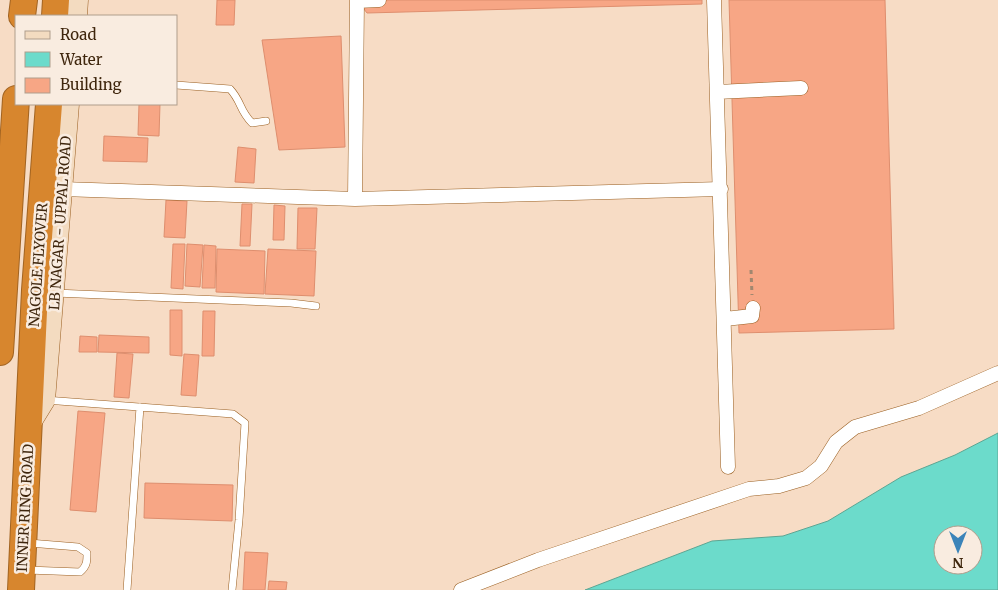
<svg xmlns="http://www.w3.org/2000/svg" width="998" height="590" font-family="Merriweather,serif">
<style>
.water{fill:#6cdbcb;stroke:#5ea592;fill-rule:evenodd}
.building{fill:#f7a685;stroke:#de8e6e}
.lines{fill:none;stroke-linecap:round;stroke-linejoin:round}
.lane-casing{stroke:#9a5f21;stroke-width:8}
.street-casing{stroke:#9a5f21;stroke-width:15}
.secondary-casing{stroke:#9a5f21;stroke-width:21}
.highway-casing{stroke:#a26422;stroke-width:28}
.path{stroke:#a1876f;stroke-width:3;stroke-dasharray:4 4;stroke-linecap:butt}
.lane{stroke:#fff;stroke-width:7}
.street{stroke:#fff;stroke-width:14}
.secondary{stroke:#f3dbc0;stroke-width:20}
.highway{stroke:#d7862e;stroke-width:26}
.labels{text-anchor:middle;stroke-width:5;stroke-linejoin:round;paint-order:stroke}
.street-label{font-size:14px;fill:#3f260d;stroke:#f9ece0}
</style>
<rect width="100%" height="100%" fill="#f7dcc5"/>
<path class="water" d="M998,433v157h-413l127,-49 71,-5 45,-15 73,-44 54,-22zM943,535h30v30h-30z"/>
<path class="building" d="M217,0h18l-1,25h-18z
M357,0h345v4l-335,9z
M729,0h156l9,329 -155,4z
M341,36l4,111 -66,3 -17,-110z
M139,104h21l-1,32 -21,-1z
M104,136l44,2 -1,24 -44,-1z
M238,147l18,2 -2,34 -19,-1z
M166,200l21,1 -2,37 -21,-1z
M242,204h10l-2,42h-10z
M274,205l11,1 -1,34h-11z
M298,208h19l-2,41h-18z
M173,244h12l-2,45 -12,-1z
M187,244l16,1 -3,42 -15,-1z
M204,245l12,1 -1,42h-13z
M217,249l48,2 -1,43 -48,-2z
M268,249l48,2 -2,45 -49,-2z
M170,310h12v46l-12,-1z
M203,311h12l-1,45h-12z
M99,335l50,2v16l-51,-1z
M80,336l17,1v15h-18z
M117,353l16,1 -4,44 -15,-1z
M184,354l15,1 -3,41 -15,-1z
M78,411l27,2 -9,99 -26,-2z
M145,483l88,2 -1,36 -88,-3z
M245,552l23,1 -3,37h-22z
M269,581l18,1 -1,8h-18z"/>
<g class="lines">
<g class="lane-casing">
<path id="lane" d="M176,85l54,4c12,13 9,21 22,34l14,-2
M55,293l236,10 25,3
M45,400l188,14 12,9 -6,97 -7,70
M27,570l53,2c7,-6 7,-10 7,-19l-9,-6 -49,-4
M127,590l13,-183"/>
</g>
<g class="street-casing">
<path id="street" d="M714,0l14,467
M357,1l22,-1
M717,92l84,-4
M62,189l293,10 366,-10
M355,199l2,-199
M725,319l27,-3 1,-8
M461,590l77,-30 211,-71 30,-3 27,-8 15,-12 15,-24 19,-15 64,-19 79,-35"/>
</g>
<g class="secondary-casing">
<path id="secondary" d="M77,16l1,-16
M29,426l16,-26 24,-296"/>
</g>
<g class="highway-casing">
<path id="highway" d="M22,16l2,-16
M55,16l1,-16
M0,352l16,-253
M21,590l14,-300 14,-186"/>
</g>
<path class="path" d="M751,270l1,25"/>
<use href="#lane" class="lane"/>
<use href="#street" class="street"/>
<use href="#secondary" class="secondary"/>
<use href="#highway" class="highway"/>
</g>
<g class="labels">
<g class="street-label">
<text transform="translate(60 223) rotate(-86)" y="5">LB NAGAR - UPPAL ROAD</text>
<text transform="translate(38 265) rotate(-86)" y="5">NAGOLE FLYOVER</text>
<text transform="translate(25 508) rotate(-87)" y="5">INNER RING ROAD</text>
</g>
</g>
<rect x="15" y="15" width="162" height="90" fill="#f9ece0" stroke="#af9d8c"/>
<rect x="25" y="31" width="25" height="8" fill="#f3dbc0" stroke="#af9d8c"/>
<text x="60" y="40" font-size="15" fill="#3f260d">Road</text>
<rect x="25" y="52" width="25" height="15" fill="#6cdbcb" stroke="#af9d8c"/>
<text x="60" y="65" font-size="15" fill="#3f260d">Water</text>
<rect x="25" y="78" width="25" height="15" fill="#f7a685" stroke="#af9d8c"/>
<text x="60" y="90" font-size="15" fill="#3f260d">Building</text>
<g transform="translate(958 550) rotate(180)"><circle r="24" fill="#f9ece0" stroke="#af9d8c"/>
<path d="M0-4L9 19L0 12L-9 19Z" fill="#3c84b9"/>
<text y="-8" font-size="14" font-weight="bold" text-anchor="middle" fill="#3f260d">N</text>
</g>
</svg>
